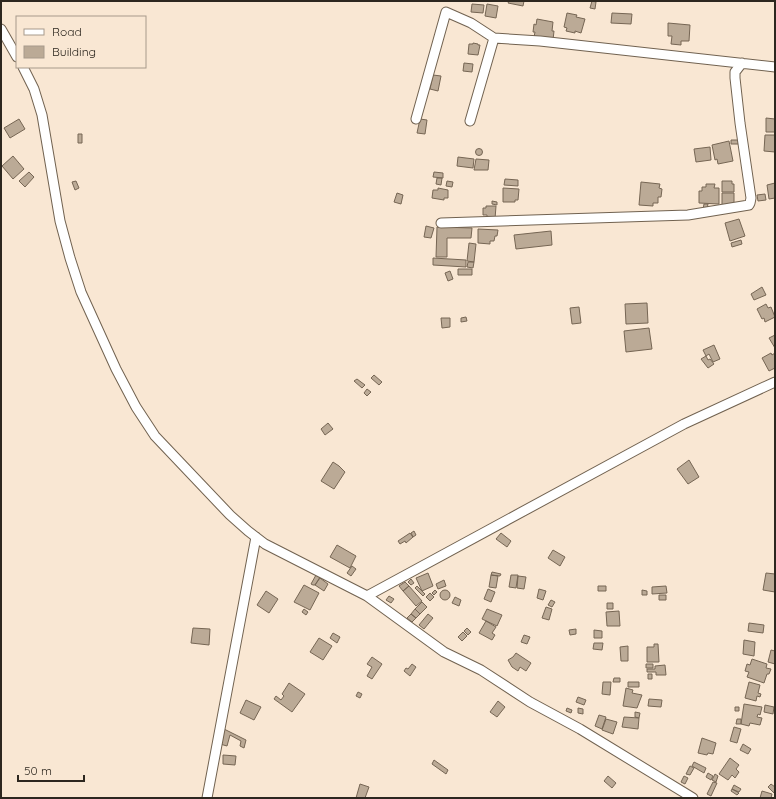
<svg xmlns="http://www.w3.org/2000/svg" width="776" height="799" font-family="Quicksand,sans-serif">
<style>
.building{fill:#bbaa96;stroke:#766654}
.lines{fill:none;stroke-linecap:round;stroke-linejoin:round}
.minor-casing{stroke:#716250;stroke-width:11}
.minor{stroke:#fff;stroke-width:9}
</style>
<rect width="100%" height="100%" fill="#f9e7d3"/>
<path class="building" d="M509,1h15l-1,5 -15,-3z
M592,1l4,1 -1,7 -5,-1z
M472,4l12,1 -1,8 -12,-1z
M487,4l11,2 -2,12 -11,-2z
M567,13l10,2 -1,2 9,2 -4,14 -6,-2v2l-9,-2 1,-3 -3,-1z
M612,13l20,1 -1,10 -20,-1z
M537,19l16,3 -1,9h2l-1,9 -19,-3 1,-5h-2l1,-8 2,1z
M668,23l22,2 -1,16h-8v4l-10,-1 1,-8h-4z
M473,43l5,1v1h2l-2,10 -10,-1 1,-10h4z
M464,63l9,1 -1,8 -9,-1z
M433,75l8,1 -3,15 -8,-2z
M766,118l9,1v13h-9z
M19,119l6,10 -15,9 -6,-10z
M420,119l7,1 -2,14 -8,-1z
M78,134h4v9h-4z
M765,135h10v17l-11,-1z
M731,140h8v4h-8z
M729,141l4,20 -15,3 -1,-5 -2,1 -3,-15z
M710,147l1,13 -15,2 -2,-13z
M475.5 152a3.5 3.5 0 1 1 7 0a3.5 3.5 0 1 1-7 0Z
M13,156l11,13 -11,10 -11,-13z
M458,157l16,2 -1,9 -16,-2z
M476,159l13,1 -1,10h-14z
M29,172l5,5 -9,10 -6,-6z
M434,172l9,1v5l-10,-1z
M437,178h5l-1,7 -5,-1z
M505,179l13,1v6l-14,-1z
M76,181l3,7 -4,2 -3,-8z
M447,181l6,1 -1,5 -6,-1z
M722,181h10v3h2v8h-12z
M641,182l19,2 -1,4 3,1 -1,8h-3v6h-5v3l-14,-1z
M775,183v15l-6,1 -2,-14z
M706,184h9l-1,4h5v16l-20,-1v-12h3v-4h4z
M438,188l10,2v8h-4v2l-12,-2 1,-8h5z
M503,188l16,1 -1,11h-3v2h-12z
M397,193l6,2 -2,9 -7,-2z
M722,193h12v10l-12,3z
M765,194l1,6 -8,1 -1,-6z
M492,201l5,1v3l-5,-1z
M704,204h4l-1,5h-4z
M486,206h10l-1,13h-8v-4h-4v-7h3z
M739,219l6,17 -15,5 -5,-18z
M426,226l8,2 -3,10 -7,-1z
M437,227l35,1 -1,10h-24v19h-11z
M478,229l20,1 -1,6h-2l-1,5h-4v3l-12,-1z
M551,231l1,14 -36,4 -2,-14z
M741,240l1,4 -10,3 -1,-4z
M469,243l7,1 -2,18 -7,-1z
M433,258l33,2v7l-33,-2z
M468,262h6l-1,6 -6,-1z
M458,269h14v6h-14z
M450,271l3,8 -5,2 -3,-8z
M762,287l4,8 -12,5 -3,-6z
M647,303l1,20 -22,1 -1,-20z
M766,304l2,4 3,-1 4,10 -10,5 -1,-4 -2,1 -5,-10z
M579,307l2,16 -9,1 -2,-16z
M466,317l1,4 -6,1v-4z
M441,318h9v9l-8,1z
M649,328l3,21 -26,3 -2,-21z
M775,335v13l-6,-10z
M714,345l6,14 -7,3 -4,-8 -3,2 -3,-6z
M771,353l1,2 3,-2v15l-6,3 -7,-13z
M706,356l2,4 2,-1 4,5 -6,4 -7,-9z
M374,375l8,7 -3,3 -8,-7z
M357,379l8,6 -3,3 -8,-7z
M367,389l4,3 -4,4 -3,-3z
M328,423l5,6 -8,6 -4,-6z
M689,460l10,17 -11,7 -11,-15z
M333,462l6,4 6,6 -11,17 -13,-8z
M414,531l2,4 -3,2 -2,-4z
M410,533l3,4 -7,6 -1,-2 -5,3 -2,-3z
M501,533l10,8 -4,6 -11,-8z
M337,545l19,11 -6,12 -20,-11z
M553,550l12,7 -5,9 -12,-8z
M352,566l4,3 -5,7 -4,-3z
M492,572l9,2 -1,2 -9,-1z
M428,573l5,13 -11,5 -6,-13z
M766,573l9,1v18l-12,-2z
M316,575l4,2 -5,8h-2l-2,-1z
M491,575l7,1 -2,12 -7,-1z
M511,575h7l-2,13 -7,-1z
M518,576l8,1 -2,12 -7,-1z
M320,578l8,6 -4,7 -9,-6z
M411,579l3,4 -3,2 -3,-3z
M444,580l2,6 -8,3 -2,-5z
M405,582l4,4 -6,5 -4,-5z
M304,585l15,8 -9,17 -16,-8z
M409,586l13,15 -6,5 -13,-15z
M417,586l8,8 -2,2 -8,-8z
M598,586h8v5h-8z
M666,586l1,7 -15,1v-7z
M488,589l7,3 -4,10 -7,-3z
M539,589l7,2 -3,9 -6,-2z
M440 595a5 5 0 1 1 10 0a5 5 0 1 1-10 0Z
M435,590l2,2 -3,3 -2,-2z
M642,590l5,1v4h-5z
M266,591l12,8 -9,14 -12,-8z
M430,593l4,4 -4,4 -4,-4z
M659,595h7v5h-7z
M389,596l5,3 -3,4 -5,-3z
M455,597l6,3 -2,6 -7,-3z
M551,600l4,2 -3,5 -4,-2z
M422,602l5,5 -7,7 -5,-5z
M607,603h6v6h-6z
M546,607l6,2 -3,11 -7,-2z
M304,609l4,3 -2,3 -4,-3z
M415,609l5,5 -4,4 -5,-4z
M487,609l15,6 -5,11 -15,-7z
M619,611l1,15h-13l-1,-14z
M411,614l5,4 -4,4 -5,-4z
M428,614l5,4 -9,11 -5,-4z
M486,621l10,6 -4,6 3,2 -3,5 -13,-7z
M749,623l15,2 -1,8 -15,-2z
M193,628l17,1 -1,16 -18,-2z
M467,628l4,4 -3,3 -4,-4z
M576,629v5l-6,1 -1,-5z
M594,630l8,1v7h-8z
M463,632l4,4 -5,5 -4,-4z
M333,633l7,4 -3,6 -7,-5z
M524,635l6,2 -3,7 -6,-2z
M319,638l13,8 -9,14 -13,-8z
M744,640l11,2 -1,14 -11,-2z
M594,643h9l-1,7 -9,-1z
M654,644h4l1,18h-12v-15h7z
M628,646v15h-7l-1,-14z
M771,650l4,1v13l-7,-2z
M516,653l15,10 -5,8 -6,-4 -2,4 -6,-4 -4,-7 5,-3z
M372,657l10,7 -10,15 -5,-3 5,-9 -5,-3z
M752,659l15,5 -1,4 5,1 -2,5h-2l-3,9 -17,-6 2,-5 -4,-1 2,-7 3,1z
M412,664l4,3 -6,9 -6,-5 2,-3 2,1z
M646,664h7v4h-7z
M665,665l1,10h-10v-3h-9v-3h8v-3z
M648,674h4v5h-4z
M614,678h6v4h-7z
M603,682h8l-1,13 -8,-1z
M628,682h11v5h-11z
M749,682l11,3 -2,8 3,1 -1,3 -3,-1 -1,5 -11,-3z
M289,683l16,11 -13,18 -18,-13 2,-3 5,4 3,-4 -2,-2z
M626,688l7,2 -1,3 10,2 -5,13 -14,-2z
M358,692l4,2 -2,4 -4,-2z
M578,697l8,3 -2,5 -8,-3z
M649,699l13,1 -1,7 -13,-1z
M246,700l15,7 -7,13 -14,-7z
M498,701l7,6 -8,10 -7,-5z
M744,704l18,3 -2,8 -2,-1 -1,3 5,1 -2,7 -10,-2 -1,3 -8,-2z
M765,705l9,2 -1,7 -9,-2z
M735,707h4v4h-4z
M567,708l5,2 -1,3 -5,-2z
M578,708l5,1v5l-5,-1z
M635,712l5,1 -1,5 -4,-1z
M599,715l7,2 -4,12 -7,-3z
M624,717l15,1 -1,11 -16,-2z
M606,719l11,3 -4,12 -11,-4z
M737,719h4v5h-5z
M734,727l7,2 -4,14 -7,-2z
M224,729l22,11 -2,8 -4,-2 1,-5 -11,-6 -3,11 -7,-2z
M702,738l14,5 -3,11 -5,-1 -1,2 -9,-2z
M743,744l8,5 -3,5 -8,-4z
M223,755l13,1 -1,9 -12,-1z
M730,758l9,7 -3,4 3,3 -4,6 -3,-3 -4,5 -9,-6z
M434,760l14,10 -2,4 -14,-10z
M694,762l12,6 -2,5 -12,-7z
M690,766l4,2 -4,7 -4,-1z
M708,773l5,3 -2,4 -5,-3z
M715,774l3,2 -2,6 -4,-2z
M608,776l8,7 -4,5 -8,-7z
M684,776l4,2 -3,6 -4,-2z
M713,782l4,1 -6,13 -4,-2z
M360,784l9,3 -4,11h-9z
M771,784l4,3 -1,6 -6,-6z
M734,785l7,4 -2,3 -7,-3z
M732,789l7,4 -2,2 -6,-4z
M762,791l10,3 -1,4h-11z"/>
<g class="lines">
<g class="minor-casing">
<path id="minor" d="M1,29l16,28
M23,67l11,22 8,26 18,106 10,37 11,34 35,77 20,38 19,29 75,79 18,16 17,13 102,52 77,56 37,18 49,32 50,27 113,69
M416,119l30,-107 25,11 23,15 46,3 235,26
M470,121l24,-83
M441,223l247,-8 61,-10 1,-2 1,-5 -11,-75 -5,-45v-6l7,-9
M367,596l317,-172 91,-42
M207,798l49,-261"/>
</g>
<use href="#minor" class="minor"/>
</g>
<rect width="776" height="799" fill="none" stroke="#2d271f" stroke-width="4"/>
<rect x="16" y="16" width="130" height="52" fill="#f9e7d3" stroke="#a79a8b"/>
<rect x="24" y="29" width="20" height="6" fill="#ffffff" stroke="#a79a8b"/>
<text x="52" y="36" font-size="12" fill="#2d271f">Road</text>
<rect x="24" y="46" width="20" height="12" fill="#bbaa96" stroke="#a79a8b"/>
<text x="52" y="56" font-size="12" fill="#2d271f">Building</text>
<path d="M18 775v6h66v-6" fill="none" stroke="#2d271f" stroke-width="2"/>
<text x="24" y="775" font-size="12" fill="#2d271f" stroke="#f9e7d3" stroke-width="3" paint-order="stroke">50 m</text>
</svg>
